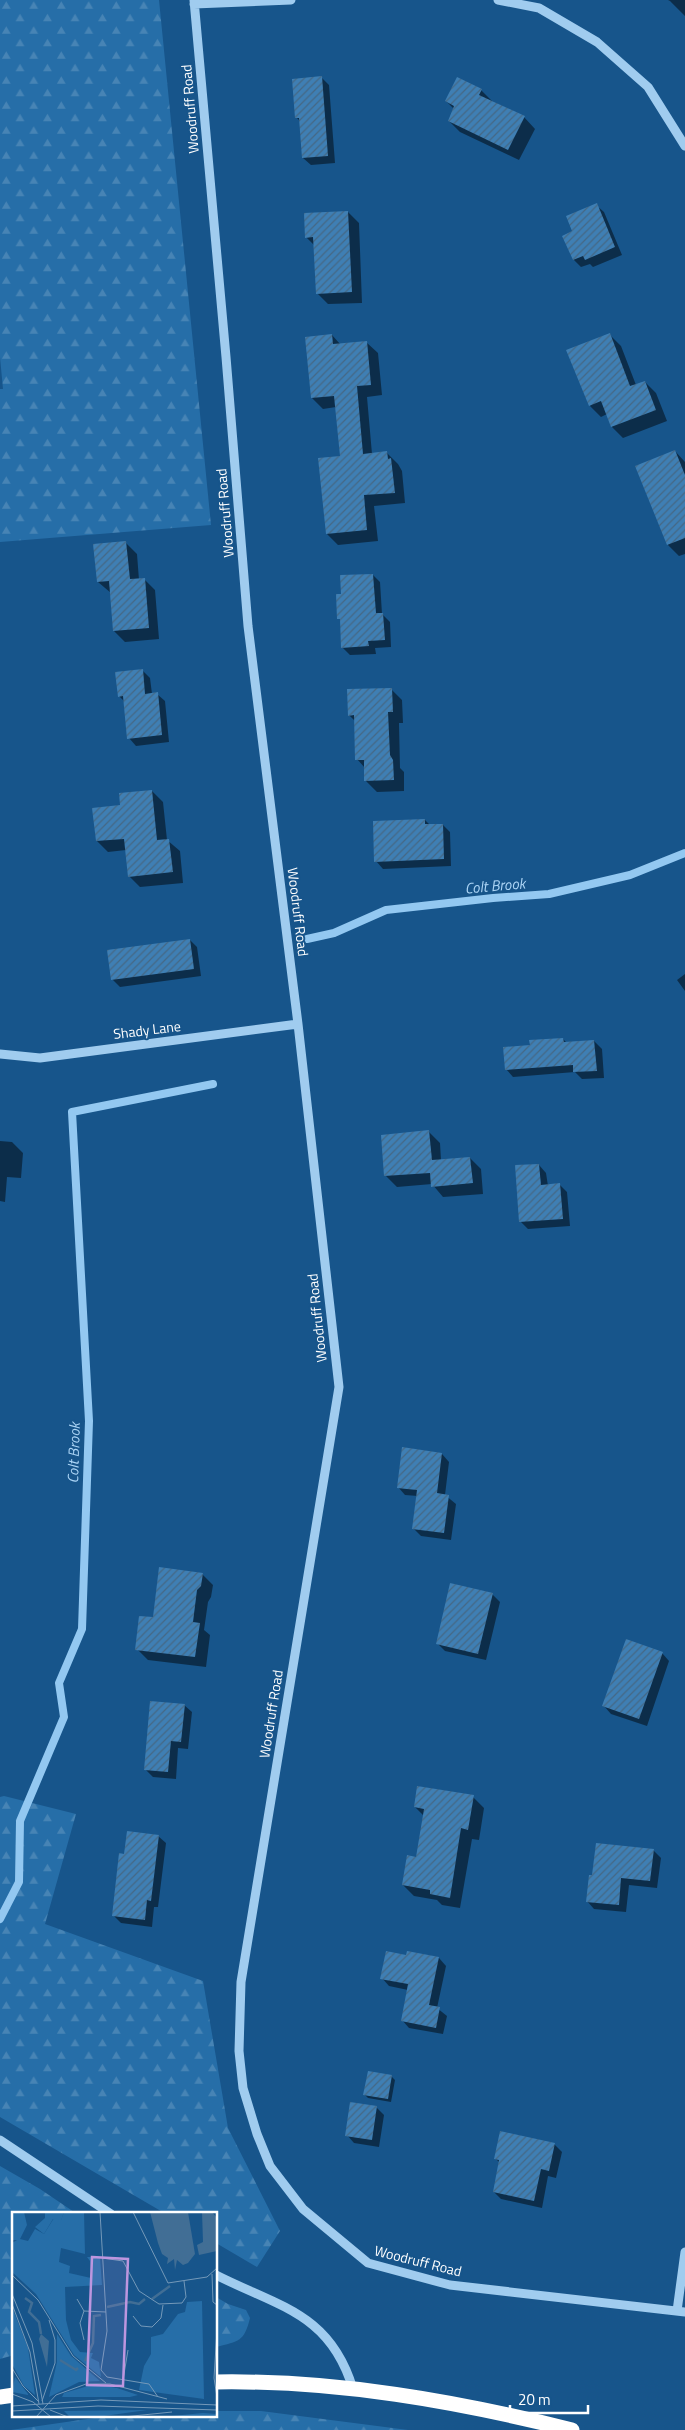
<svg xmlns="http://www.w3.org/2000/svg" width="685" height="2430" font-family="'Titillium Web',sans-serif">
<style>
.forest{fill:url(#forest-firs)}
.shadow{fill:#0007}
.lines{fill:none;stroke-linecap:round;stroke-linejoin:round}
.stream{stroke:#93c8f1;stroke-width:8}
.building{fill:url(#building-hatch)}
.minor{stroke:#a0ccef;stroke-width:9}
.highway{stroke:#fff;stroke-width:15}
.labels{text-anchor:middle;stroke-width:4;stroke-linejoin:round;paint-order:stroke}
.street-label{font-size:14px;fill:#fff;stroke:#17558b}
.water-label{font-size:15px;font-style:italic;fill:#acd5f6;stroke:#17558b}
.inset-river{fill:none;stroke:#416e95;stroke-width:2.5}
.inset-road{fill:none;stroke:#7499b9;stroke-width:1}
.view{fill:#bd96df;fill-opacity:0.15;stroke:#bd96df;stroke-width:2.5}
.inset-edge{fill:none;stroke:#fff;stroke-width:2.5}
</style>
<defs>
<pattern id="forest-firs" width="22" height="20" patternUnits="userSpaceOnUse" patternTransform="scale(1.25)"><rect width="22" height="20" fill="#266ea8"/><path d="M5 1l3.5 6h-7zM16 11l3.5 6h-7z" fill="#4784b5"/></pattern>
<pattern id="building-hatch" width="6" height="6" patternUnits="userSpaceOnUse" patternTransform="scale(1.25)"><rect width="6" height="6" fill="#3f7fb4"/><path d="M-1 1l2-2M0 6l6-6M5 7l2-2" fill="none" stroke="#456885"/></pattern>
</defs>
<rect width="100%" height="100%" fill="#17558b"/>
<path class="forest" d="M0,0h159l52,525 -211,17v-153h3l-3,-32z
M4,1796l72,18 -31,110 158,57 25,147 52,103 -23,36 -41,-24v-29h-50l-166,-97v-320z
M0,2166l40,23 37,25h-63v141l-14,4z
M216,2297l12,7 18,6 4,8c-6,24 -11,23 -34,29z
M216,2411h45l147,19h-397l97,-14h108z"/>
<path class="shadow" d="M668,0h17v16l-15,-15z
M322,78l7,7 6,78 -24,2 -8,-7 -2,-36 -5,-5z
M481,90l11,11 32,16 11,12 -16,31 -59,-28 -11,-11 5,-12 -8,-8z
M596,205l8,7 18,43 -29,12 -3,-3 -9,3 -7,-7v-28z
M348,212l11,11 3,80 -34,1 -11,-11 -2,-47 -9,-9z
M332,335l8,9 26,-2 12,11 4,42 -15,2 5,57 15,-1 11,11 4,7 3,32 -31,3 4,35 -40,4 -11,-11 -7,-75 21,-2 -5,-50 -13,2 -11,-11z
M610,335l11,11 15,39 9,-3 11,11 11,28 -44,17 -11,-11 -5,-13 -6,3 -11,-11z
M675,451l10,11v92l-6,2 -11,-11 -31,-79z
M126,543l11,11 2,26 5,-1 11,11 4,49 -34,3 -11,-11 -3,-38 -13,-11z
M373,575l7,7 2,32 8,8 1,25 -16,1 1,6 -26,1 -7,-7 -1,-27 -3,-3 4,-23z
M142,670l8,8 2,16h5l8,7 4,41 -33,4 -7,-8 -4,-36 -6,-6z
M391,689l11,11 1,23h-4l1,45 4,4v19l-27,1 -11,-11 -1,-13 -8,-9 -2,-38 -6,-6z
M152,791l11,11 4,38 13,11 3,32 -43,4 -11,-11 -3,-26 -18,2 -11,-11 24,-35z
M425,820l5,5h13l7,7 1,34 -68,3 -7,-8z
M190,940l7,7 4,29 -81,11 -8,-8z
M685,974v17l-8,-11z
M563,1039l4,4 27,-2 8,8 2,29 -22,1 -7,-7 -62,5 -7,-8 25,-23z
M429,1132l11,11 1,17 29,-2 11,11 2,25 -40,3 -11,-13 -35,3 -11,-11 -4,-40z
M0,1141l12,1 11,11 -2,25 -14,-1 -2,25 -5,-1z
M539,1165l7,8 2,13 12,-1 7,7 3,34 -42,3 -7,-7 -4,-55z
M442,1454l7,8 -4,33 11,9 -5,36 -30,-4 -8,-8 5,-32 -13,-1 -7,-8z
M202,1574l11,11 -2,12 -3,5 -4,28 6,5 -4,32 -58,-7 -11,-11 17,-31z
M492,1594l8,8 -14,58 -41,-9 -8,-8z
M662,1653l7,8 -22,65 -36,-12 -7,-8z
M184,1705l8,7 -4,37 -10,-1 -2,31 -23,-2 -7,-7z
M473,1797l11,11 -5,32 -7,-1 -12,69 -18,-3 -5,-5 -23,-4 -11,-11 14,-27 7,-42 -9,-9z
M158,1836l8,7 -8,64h-4l-2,20 -31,-4 -8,-8 12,-60z
M653,1850l8,8 -4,30 -28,-3 -3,27 -32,-3 -7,-8 7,-25z
M407,1957l32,1 7,8 -9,42 10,8 -4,18 -34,-6 -7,-8 6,-30 -19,-4 -7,-8z
M369,2072l23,5 3,3 -4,22 -23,-4 -4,-4z
M376,2107l8,8 -5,32 -25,-4 -7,-8z
M554,2144l8,8 -6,26 -8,-2 -6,32 -41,-9 -7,-7 6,-29 -4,-4z"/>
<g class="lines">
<path class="stream" d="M307,939l27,-6 52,-23 107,-12 56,-4 81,-19 55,-22
M0,1919l19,-37 1,-61 44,-104 -5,-34 23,-54 7,-208 -17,-309 141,-28"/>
</g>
<path class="building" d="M322,76l6,80 -26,2 -3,-40h-4l-3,-39z
M457,77l25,12 -3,6 46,21 -17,34 -60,-29 6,-15 -9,-5z
M597,203l18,44 -30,13 -2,-4 -10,4 -11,-24 10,-5 -6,-15z
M348,211l4,81 -36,2 -3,-57 -8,1 -1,-25z
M610,333l20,53 15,-5 11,29 -45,17 -10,-26 -12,5 -23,-56z
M332,334l1,10 34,-3 4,44 -14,1 6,68 24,-3 1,8 3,-1 4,35 -31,2 3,35 -41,4 -8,-76 22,-2 -6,-60 -23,2 -6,-61z
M675,450l10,25v63l-18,7 -32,-79z
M126,541l4,38 15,-1 4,50 -36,3 -4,-50 -12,1 -4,-38z
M373,574l3,39h7l2,27 -17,1 1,5 -28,2 -1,-29h-3l-1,-25h5l-1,-19z
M143,669l2,25 13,-2 4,43 -35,4 -4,-43 -5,1 -3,-25z
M392,688l1,24h-5l2,43 3,5 1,20 -30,1v-21h-9l-1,-45 -6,1 -1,-27z
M152,790l5,50 12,-1 4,33 -45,5 -4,-38 -28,2 -4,-33 28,-3 -1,-12z
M425,819v5h18l1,35 -70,3 -1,-41z
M190,939l4,30 -83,11 -4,-30z
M563,1038l1,4 30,-2 3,31 -24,1v-7l-68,5 -2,-23 27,-2 -1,-5z
M429,1130l3,30 38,-3 3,26 -42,4 -1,-14 -46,3 -3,-41z
M539,1164l2,21 19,-2 3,36 -44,3 -4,-57z
M402,1447l40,6 -5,40 12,2 -5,38 -32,-4 5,-39 -20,-2z
M159,1567l44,6 -2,13 -4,4 -4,32 7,1 -5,34 -60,-7 4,-34 14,1z
M450,1583l43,10 -15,61 -42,-10z
M626,1639l37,13 -24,67 -37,-13z
M150,1701l35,3 -4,38 -10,-1 -3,31 -24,-2z
M417,1786l57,9 -6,35 -7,-2 -11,70 -20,-4v-4l-28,-5 5,-30 9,2 8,-48 -10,-2z
M127,1831l32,4 -8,66 -4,-1 -2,20 -33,-4 7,-63 5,1z
M596,1843l58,6 -4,32 -29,-3 -2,27 -33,-3 3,-27h3z
M386,1951l20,4 1,-4 32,6 -10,48 11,2 -4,21 -35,-7 7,-37 -28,-5z
M368,2071l24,4 -4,24 -25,-4z
M350,2102l27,4 -5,34 -27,-4z
M500,2131l55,12 -6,28 -8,-2 -7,32 -41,-9 6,-32 -5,-1z"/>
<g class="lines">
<path class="minor" d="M194,0l32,357 22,269 50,398 41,363 -98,595 -2,69 4,37 14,46 13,32 33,43 65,54 82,22 235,27
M498,0l41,8 58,34 51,45 37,59
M194,4l97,-4
M0,1054l40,4 258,-34
M0,2140l111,74
M216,2275c63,32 114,38 137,114
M677,2311l8,-59"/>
<path class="highway" d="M216,2382c121,-2 240,19 356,48
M0,2397l14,-2"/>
</g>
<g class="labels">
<g class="street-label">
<text transform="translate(190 109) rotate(-95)" y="5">Woodruff Road</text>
<text transform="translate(225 513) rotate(-95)" y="5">Woodruff Road</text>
<text transform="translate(298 912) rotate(83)" y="5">Woodruff Road</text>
<text transform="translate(147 1030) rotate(-7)" y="5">Shady Lane</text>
<text transform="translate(317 1318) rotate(-96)" y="5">Woodruff Road</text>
<text transform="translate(271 1714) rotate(-81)" y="5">Woodruff Road</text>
<text transform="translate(418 2261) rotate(14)" y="5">Woodruff Road</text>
</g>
<g class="water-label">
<text transform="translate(495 886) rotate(-5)" y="5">Colt Brook</text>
<text transform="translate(74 1453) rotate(-88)" y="5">Colt Brook</text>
</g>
</g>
<g transform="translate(12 2212)">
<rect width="205" height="205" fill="#17558b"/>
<path d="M33,0h19l-3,9 -8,-2 -9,15 -9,-7 10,-9z" fill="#266ea8"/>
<path d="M0,0h12l3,13 -7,14 8,2 7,-12 9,5 10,-16 7,2 3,-8h20l1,42 -24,-6 -2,14 11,4 -1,7 22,5 -1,-17 -3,-4h13l2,28 -37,2 1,33 5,20 9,12 13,1 -2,5 8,4 2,15 -27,-22 -38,-61 -24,-22v-29l5,-3h-5zM190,89l2,98 -65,-9 5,-24 7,-12v-17l12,-3 15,-20 7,-2 2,-10zM0,95l16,41 7,47 -11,-9 -12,-22zM45,122l14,22 29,25 -21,1 -30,15 8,-35zM3,165l13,17v1l-16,-3zM83,172l22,4 21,7 -8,2h-68l2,-4zM135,198l-50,7 -28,-1 -5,-5zM191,201l14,1v2l-56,1z" fill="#266ea8"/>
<path d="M138,0h38l7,42 -7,9 -5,2 -6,-5 -2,10 -1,-11 -7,5 1,-6 -6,-4 -4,-11zM190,0h10l5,6v33l-18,4 -2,-10 6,-3zM29,122l8,7 -2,26 -8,-28z" fill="#416e95"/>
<path class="inset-river" d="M13,86l7,5 -3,9 10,10 2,12M140,87l18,-13M95,95l23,-5 9,2 6,-5M48,148l16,10 2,-2M73,149l8,-18 1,-27 7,-1"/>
<path class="inset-road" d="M88,0l7,119 -6,39 6,7 42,7 9,13M121,0l35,71 39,-6 10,-9M90,46l21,3 16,30 20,13 23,-1 4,-6 -2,-16M200,62l1,28 4,3M0,63l26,25 35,56 33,27M0,82l20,49 11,61M65,87l7,12 22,1M0,92l18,48 9,52M72,99l-4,12 4,17M121,104l8,10 11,1 9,-9 2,-13M205,118l-3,48 3,19M0,156l11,18 16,16M111,168l5,-30M0,182l21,8 18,15M30,189l13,-38v-23l-6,-20M0,194l89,-6 116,5M38,198l18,7M0,199l86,-5 119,4M24,205l20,-22 30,-11h24l57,15M111,205l49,-5"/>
<path class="view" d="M80,45l36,2 -5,127 -36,-1z"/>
<rect width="205" height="205" class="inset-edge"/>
</g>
<path d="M510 2405v8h78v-8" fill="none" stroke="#ffffff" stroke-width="2.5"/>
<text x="518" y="2405" font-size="15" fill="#ffffff" stroke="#17558b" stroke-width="4" paint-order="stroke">20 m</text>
</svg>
